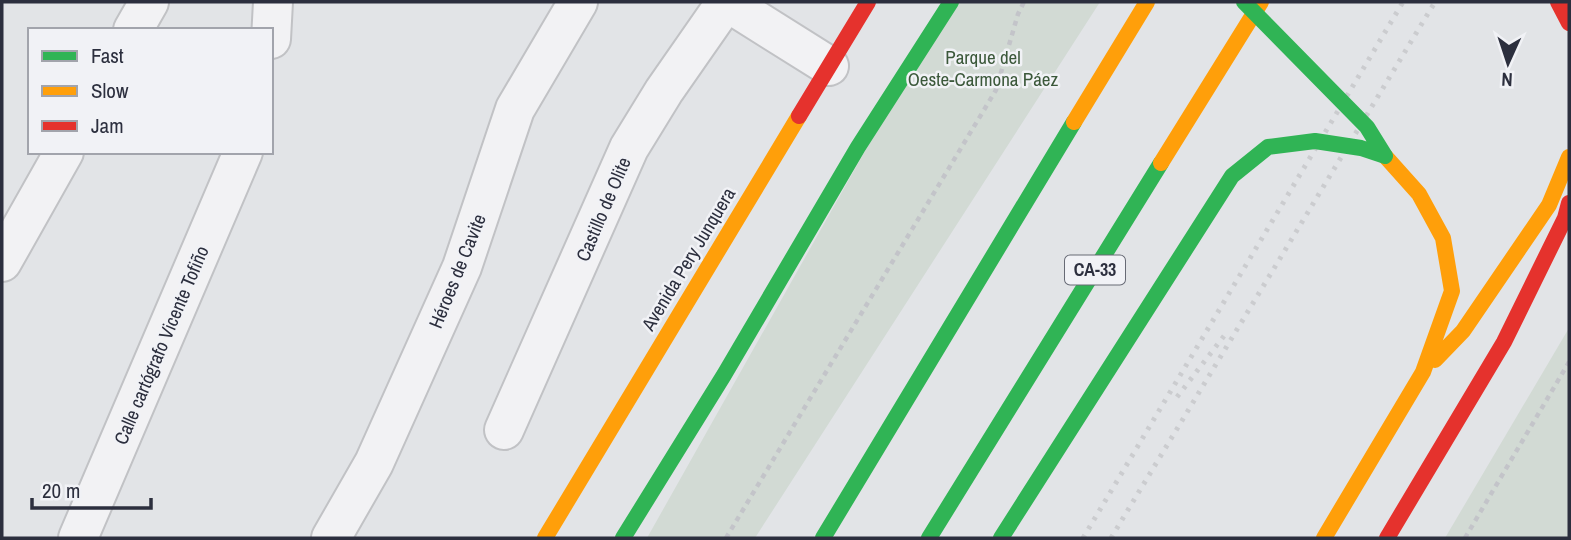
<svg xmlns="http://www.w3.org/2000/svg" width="1571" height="540" font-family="'Archivo Narrow',sans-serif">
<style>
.green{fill:#d2dad4}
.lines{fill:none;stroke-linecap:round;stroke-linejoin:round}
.street-casing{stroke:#c1c2c5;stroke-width:42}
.path{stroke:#c3c4c9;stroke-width:4.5;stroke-dasharray:5 5;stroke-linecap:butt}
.street{stroke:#f2f2f4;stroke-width:38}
.fast{stroke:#30b455;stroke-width:16}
.slow{stroke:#ff9f0a;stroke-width:16}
.jam{stroke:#e5322d;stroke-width:16}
.rail{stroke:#cbcccf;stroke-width:5;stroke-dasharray:3.5 7;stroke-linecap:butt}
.fast-bridge{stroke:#30b455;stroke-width:16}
.labels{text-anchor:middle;stroke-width:5;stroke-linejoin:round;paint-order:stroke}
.shield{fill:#f1f2f6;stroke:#676a75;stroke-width:2}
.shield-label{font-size:18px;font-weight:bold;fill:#2c2f3e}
.park-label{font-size:19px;fill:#3b583a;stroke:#f1f2f6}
.street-label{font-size:19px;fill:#2c2f3e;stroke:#f1f2f6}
</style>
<rect width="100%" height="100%" fill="#e2e4e7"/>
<path class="green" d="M949,2h151l-345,536h-108z
M1569,328v210h-124z"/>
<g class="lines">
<g class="street-casing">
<path id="street" d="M727,2l102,64
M133,30l16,-28
M271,39l2,-37
M2,262l62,-110
M504,430l125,-282 35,-57 62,-89
M78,538l165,-386
M331,538l43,-75 88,-196 53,-158 63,-107"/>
</g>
<path class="path" d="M726,538l270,-448 22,-76 6,-12
M1465,538l104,-176"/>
<use href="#street" class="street"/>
<path class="fast" d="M623,538l101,-163 134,-228 93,-145
M823,538l251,-416
M929,538l232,-375"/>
<path class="slow" d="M1074,122l73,-120
M1161,163l100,-161
M1435,360l28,-29 86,-126 20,-48
M545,538l254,-422
M1324,538l99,-166 29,-81 -9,-53 -24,-44 -34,-38"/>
<path class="jam" d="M1558,2l11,21
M799,116l69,-114
M1387,538l117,-196 61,-124 4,-15"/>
<path class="rail" d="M1177,397l47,-61
M1083,538l320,-536
M1111,538l324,-536"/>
<path class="fast-bridge" d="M1244,2l123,125 18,29
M1001,538l231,-362 36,-29 47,-6 46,7 24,8"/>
</g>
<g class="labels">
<rect class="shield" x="1065" y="255.5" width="60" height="29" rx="5"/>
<g class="shield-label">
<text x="1095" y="276">CA-33</text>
</g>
<g class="park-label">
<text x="983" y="64">Parque del<tspan x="983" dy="22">Oeste-Carmona Páez</tspan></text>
</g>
<g class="street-label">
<text transform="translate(603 209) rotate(-67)" y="7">Castillo de Olite</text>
<text transform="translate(688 259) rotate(-59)" y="7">Avenida Pery Junquera</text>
<text transform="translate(457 271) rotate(-68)" y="7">Héroes de Cavite</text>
<text transform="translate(161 345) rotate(-67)" y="7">Calle cartógrafo Vicente Tofiño</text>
</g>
</g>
<rect width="1571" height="540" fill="none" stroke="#2c2f3e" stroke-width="7"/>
<rect x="28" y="28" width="245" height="126" fill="#f1f2f6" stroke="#a2a4ac" stroke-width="2"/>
<rect x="42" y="51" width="35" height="10" fill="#30b455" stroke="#a2a4ac" stroke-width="2"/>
<text x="91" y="63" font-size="21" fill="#2c2f3e">Fast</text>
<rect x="42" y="86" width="35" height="10" fill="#ff9f0a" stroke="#a2a4ac" stroke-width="2"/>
<text x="91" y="98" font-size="21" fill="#2c2f3e">Slow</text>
<rect x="42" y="121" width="35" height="10" fill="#e5322d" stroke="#a2a4ac" stroke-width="2"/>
<text x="91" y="133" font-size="21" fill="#2c2f3e">Jam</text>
<g transform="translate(1508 63) rotate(183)" stroke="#f1f2f6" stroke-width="5" paint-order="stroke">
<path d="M0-5L12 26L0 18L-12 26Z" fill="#2c2f3e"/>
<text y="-10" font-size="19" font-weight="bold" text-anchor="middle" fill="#2c2f3e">N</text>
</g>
<path d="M32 498v10h119v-10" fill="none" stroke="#2c2f3e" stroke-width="3.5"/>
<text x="42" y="498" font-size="21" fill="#2c2f3e" stroke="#f1f2f6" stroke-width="5" paint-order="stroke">20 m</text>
</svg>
